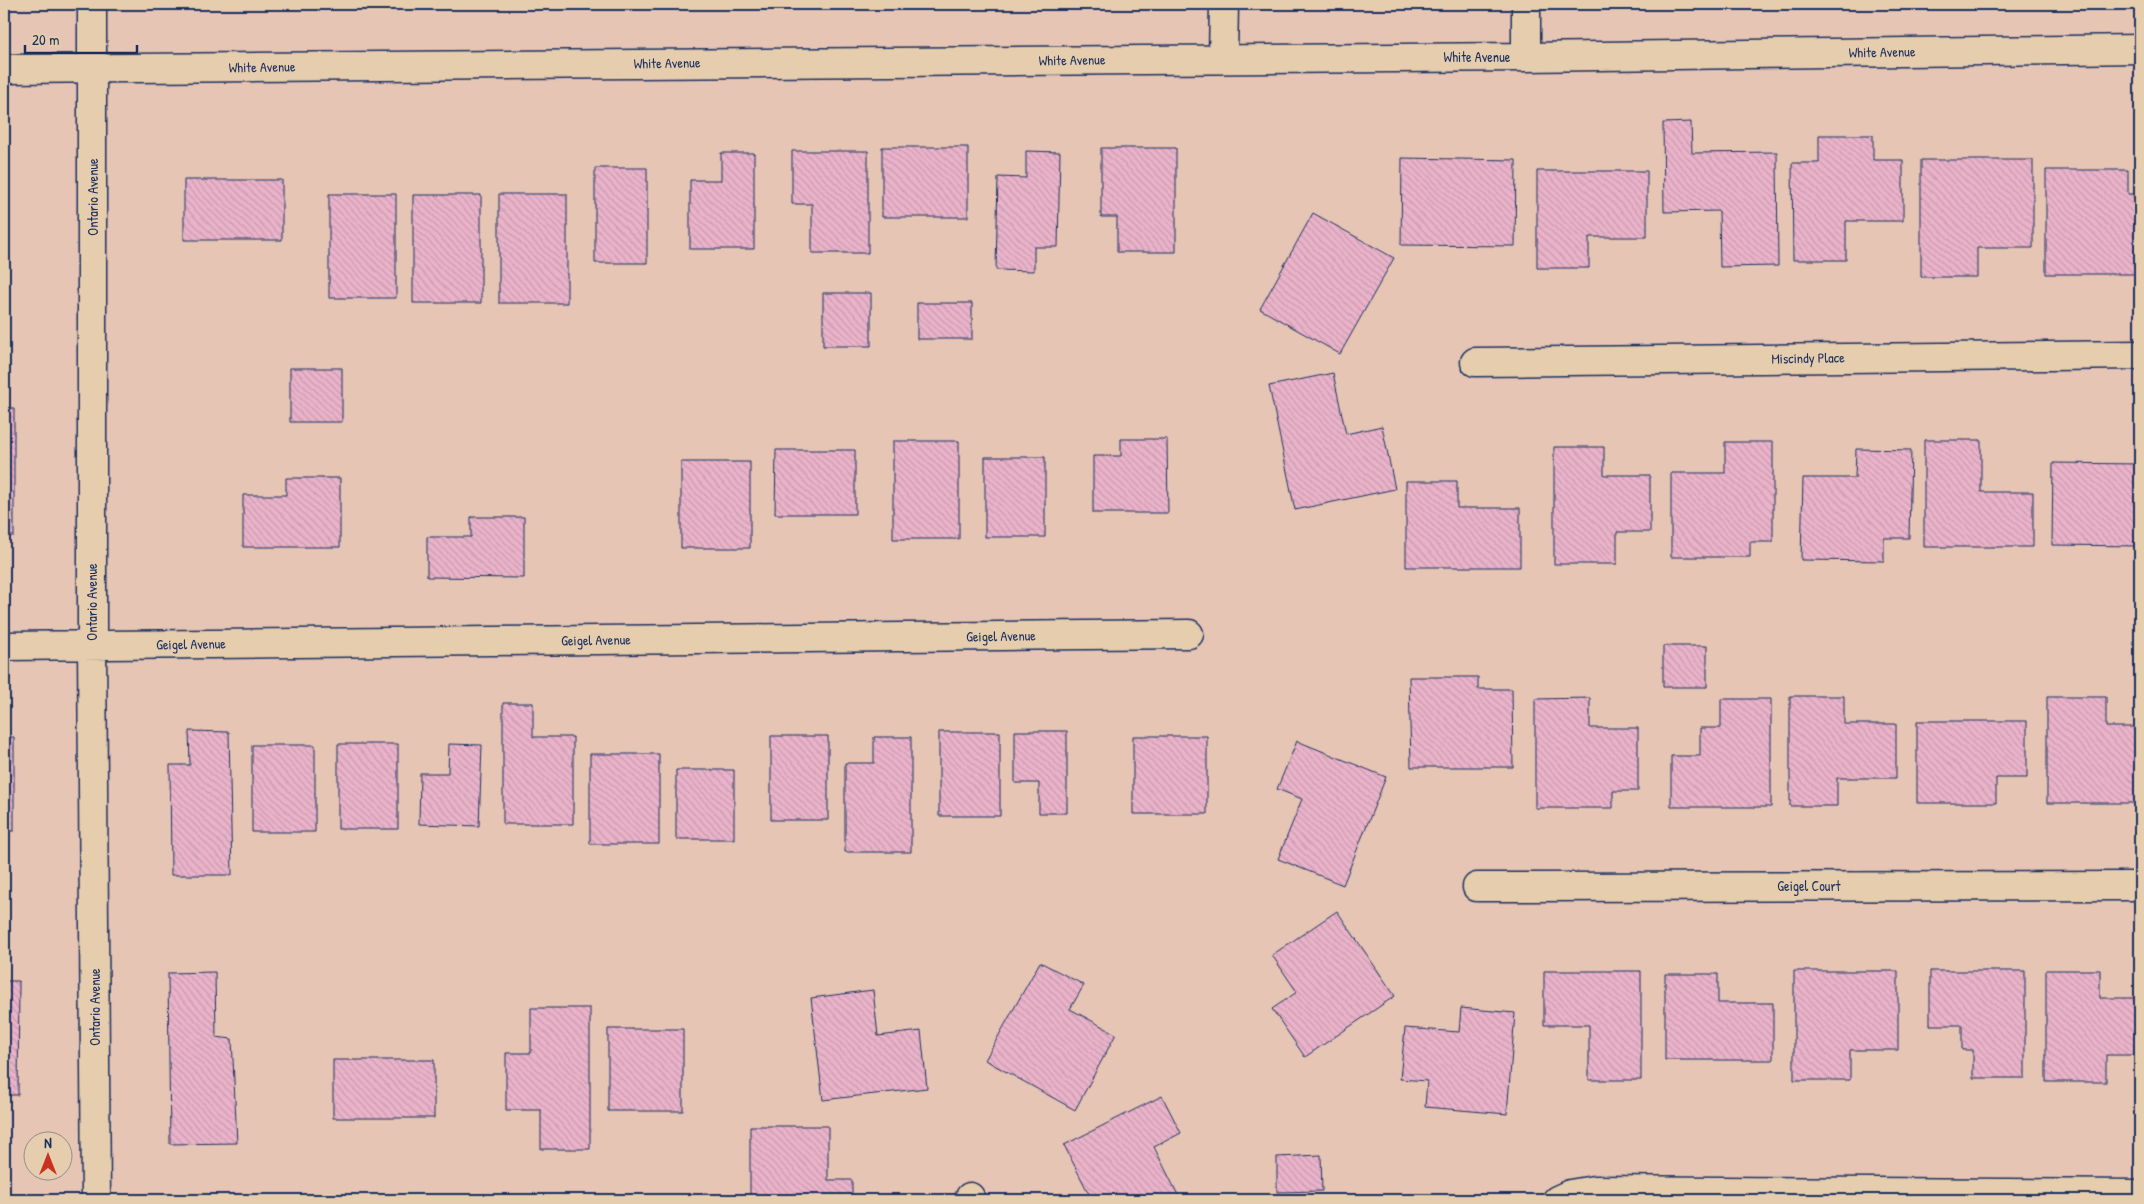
<svg xmlns="http://www.w3.org/2000/svg" width="2144" height="1204" font-family="'Patrick Hand',sans-serif">
<style>
.building{fill:url(#building-back-hatch);stroke:#1b2f5e}
.lines{fill:none;stroke-linecap:round;stroke-linejoin:round}
.minor-casing{stroke:#1b2f5e;stroke-width:31}
.minor{stroke:#e5cdad;stroke-width:28}
.labels{text-anchor:middle;stroke-width:4.5;stroke-linejoin:round;paint-order:stroke}
.street-label{font-size:14px;fill:#1b2f5e;stroke:#e5cdad}
</style>
<defs>
<pattern id="building-back-hatch" width="6" height="6" patternUnits="userSpaceOnUse" patternTransform="scale(1.25)"><rect width="6" height="6" fill="#eab3c9"/><path d="M-1 5l2 2M0 0l6 6M5-1l2 2" fill="none" stroke="#c89aaf"/></pattern>
</defs>
<rect width="100%" height="100%" fill="#e6c5b5"/>
<filter id="ink" filterUnits="userSpaceOnUse"><feTurbulence type="fractalNoise" baseFrequency=".02" numOctaves="2"/><feDisplacementMap in="SourceGraphic" scale="10" xChannelSelector="R" yChannelSelector="G"/><feConvolveMatrix kernelMatrix="1 2 1 2 8 2 1 2 1" color-interpolation-filters="sRGB"/></filter>
<g filter="url(#ink)">
<path class="building" d="M1691,122l1,31 85,-1 1,114 -58,1 -1,-56 -55,1 -1,-89z
M1819,135h54v25h30v61h-57v39h-53l-1,-97h27z
M882,147h86v70h-86z
M1101,148h75v104h-59v-35h-16z
M792,151h76v102h-56v-49h-20z
M1026,151l34,1 -2,95h-24v24l-38,-1 2,-93 28,1z
M721,153h33v96h-64v-69h31z
M1402,158l114,2 -1,86 -114,-1z
M1921,160h112v88h-56v29h-56z
M4,166h4v146h-4z
M595,168h52v95h-52z
M2046,170h82v24h12v80h-94z
M1537,171h110v66h-58v31h-52z
M184,180h98v60h-98z
M329,194h67v104h-67z
M499,194h68v109h-68z
M413,195h68v108h-68z
M1313,213l81,45 -54,96 -80,-45z
M823,293h48v53h-48z
M917,303h55v36h-55z
M290,368h52v54h-52z
M1333,373l13,61 36,-8 13,63 -100,21 -26,-124z
M4,408h10v128h-10z
M1121,439h46l1,74h-75v-57h28z
M1924,440h57v52h52v55h-109z
M893,441h66v98h-66z
M1725,442h48v100h-23v15h-79v-84h54z
M1554,447h50v28h46v57h-33v32h-63z
M1856,449l55,1 -2,88h-25v23l-83,-1 2,-82h52z
M776,450h79v64h-80z
M985,457h60v80h-60z
M681,462h69v86h-69z
M2053,463l87,1v82l-88,-1z
M286,478h54v69h-97v-52h43z
M1406,481h51v27h63v59h-114z
M471,517h53v61l-97,-1v-40h44z
M1663,646h44v41h-44z
M1409,677h69v12h34l1,78h-102z
M1790,696h54v28h52v54h-59v28h-47z
M2047,697h59v30h34v76h-93z
M1590,698v30h48v63h-25v17h-78v-109z
M1721,699h50v108h-100v-51h29v-28h21z
M503,703h30v34h40v87h-70z
M1917,721h110v57h-31v25h-79z
M189,731l40,1 3,143h-61l-1,-110h20z
M1015,731h52v82h-28v-30h-24z
M939,732h61v84h-61z
M771,736h57v84h-57z
M1133,736h74v78h-74z
M4,737h10v94h-10z
M874,737h37v115h-66v-89h29z
M1297,741l89,36 -43,108 -65,-26 24,-60 -25,-10z
M338,744h60v85h-60z
M449,744l33,1 -3,81 -60,-2 1,-51h28z
M252,745h63v87h-63z
M590,754h69v90h-69z
M676,770h58v69h-58z
M1337,911l58,85 -90,61 -33,-48 25,-17 -25,-37z
M1040,962l44,23 -14,24 46,25 -41,76 -90,-50z
M2046,970h54v28h40v57h-34v27h-60z
M1544,971h97v109h-52v-55h-45z
M1794,971h104v79h-48v30h-56z
M1930,971h95v107h-52v-28h-11v-25h-32z
M215,972l1,65 16,2 5,104 -67,1 -2,-171z
M1665,974h53v29h55v57h-108z
M4,981h15l-1,114h-14z
M873,990l5,46 43,-5 6,57 -104,12 -12,-102z
M531,1008h59v141h-49v-39h-35v-57h25z
M1461,1008l54,5 -8,101 -82,-7 2,-26 -27,-2 5,-51 54,4z
M608,1029h75v82h-75z
M333,1060h101v58h-101z
M1162,1096l19,37 -27,14 26,52 -88,1 -28,-55z
M750,1126h78v54h24v20h-102z
M1321,1155l1,36 -45,1v-35z"/>
<g class="lines">
<g class="minor-casing">
<path id="minor" d="M92,4v641l4,555
M1526,4v53
M1223,58l1,-54
M4,69l1522,-12 614,-8
M1475,362l665,-7
M4,646l1185,-12
M1477,887l663,-1
M970,1197v3
M1557,1200l13,-6 24,-4 546,4"/>
</g>
<use href="#minor" class="minor"/>
</g>
</g>
<g class="labels">
<g class="street-label">
<text transform="translate(1882 52) rotate(-1)" y="5">White Avenue</text>
<text x="1477" y="62">White Avenue</text>
<text transform="translate(1072 60) rotate(-1)" y="5">White Avenue</text>
<text transform="translate(667 63) rotate(-1)" y="5">White Avenue</text>
<text transform="translate(262 67) rotate(-1)" y="5">White Avenue</text>
<text transform="translate(93 197) rotate(-90)" y="5">Ontario Avenue</text>
<text transform="translate(1808 358) rotate(-1)" y="5">Miscindy Place</text>
<text transform="translate(92 602) rotate(-90)" y="5">Ontario Avenue</text>
<text transform="translate(1001 636) rotate(-1)" y="5">Geigel Avenue</text>
<text transform="translate(596 640) rotate(-1)" y="5">Geigel Avenue</text>
<text transform="translate(191 644) rotate(-1)" y="5">Geigel Avenue</text>
<text x="1809" y="891">Geigel Court</text>
<text transform="translate(95 1007) rotate(-90)" y="5">Ontario Avenue</text>
</g>
</g>
<rect width="2144" height="1204" fill="none" stroke="#e5cdad" stroke-width="20"/>
<rect x="10" y="10" width="2124" height="1184" fill="none" stroke="#1b2f5e" stroke-width="2" filter="url(#ink)"/>
<g transform="translate(48 1156)"><circle r="24" fill="#e5cdad" stroke="#948e8d"/>
<path d="M0-4L9 19L0 12L-9 19Z" fill="#c8321e"/>
<text y="-8" font-size="14" font-weight="bold" text-anchor="middle" fill="#1b2f5e">N</text>
</g>
<path d="M25 45v8h112v-8" fill="none" stroke="#1b2f5e" stroke-width="2.5"/>
<text x="32" y="45" font-size="15" fill="#1b2f5e" stroke="#e5cdad" stroke-width="4" paint-order="stroke">20 m</text>
</svg>
